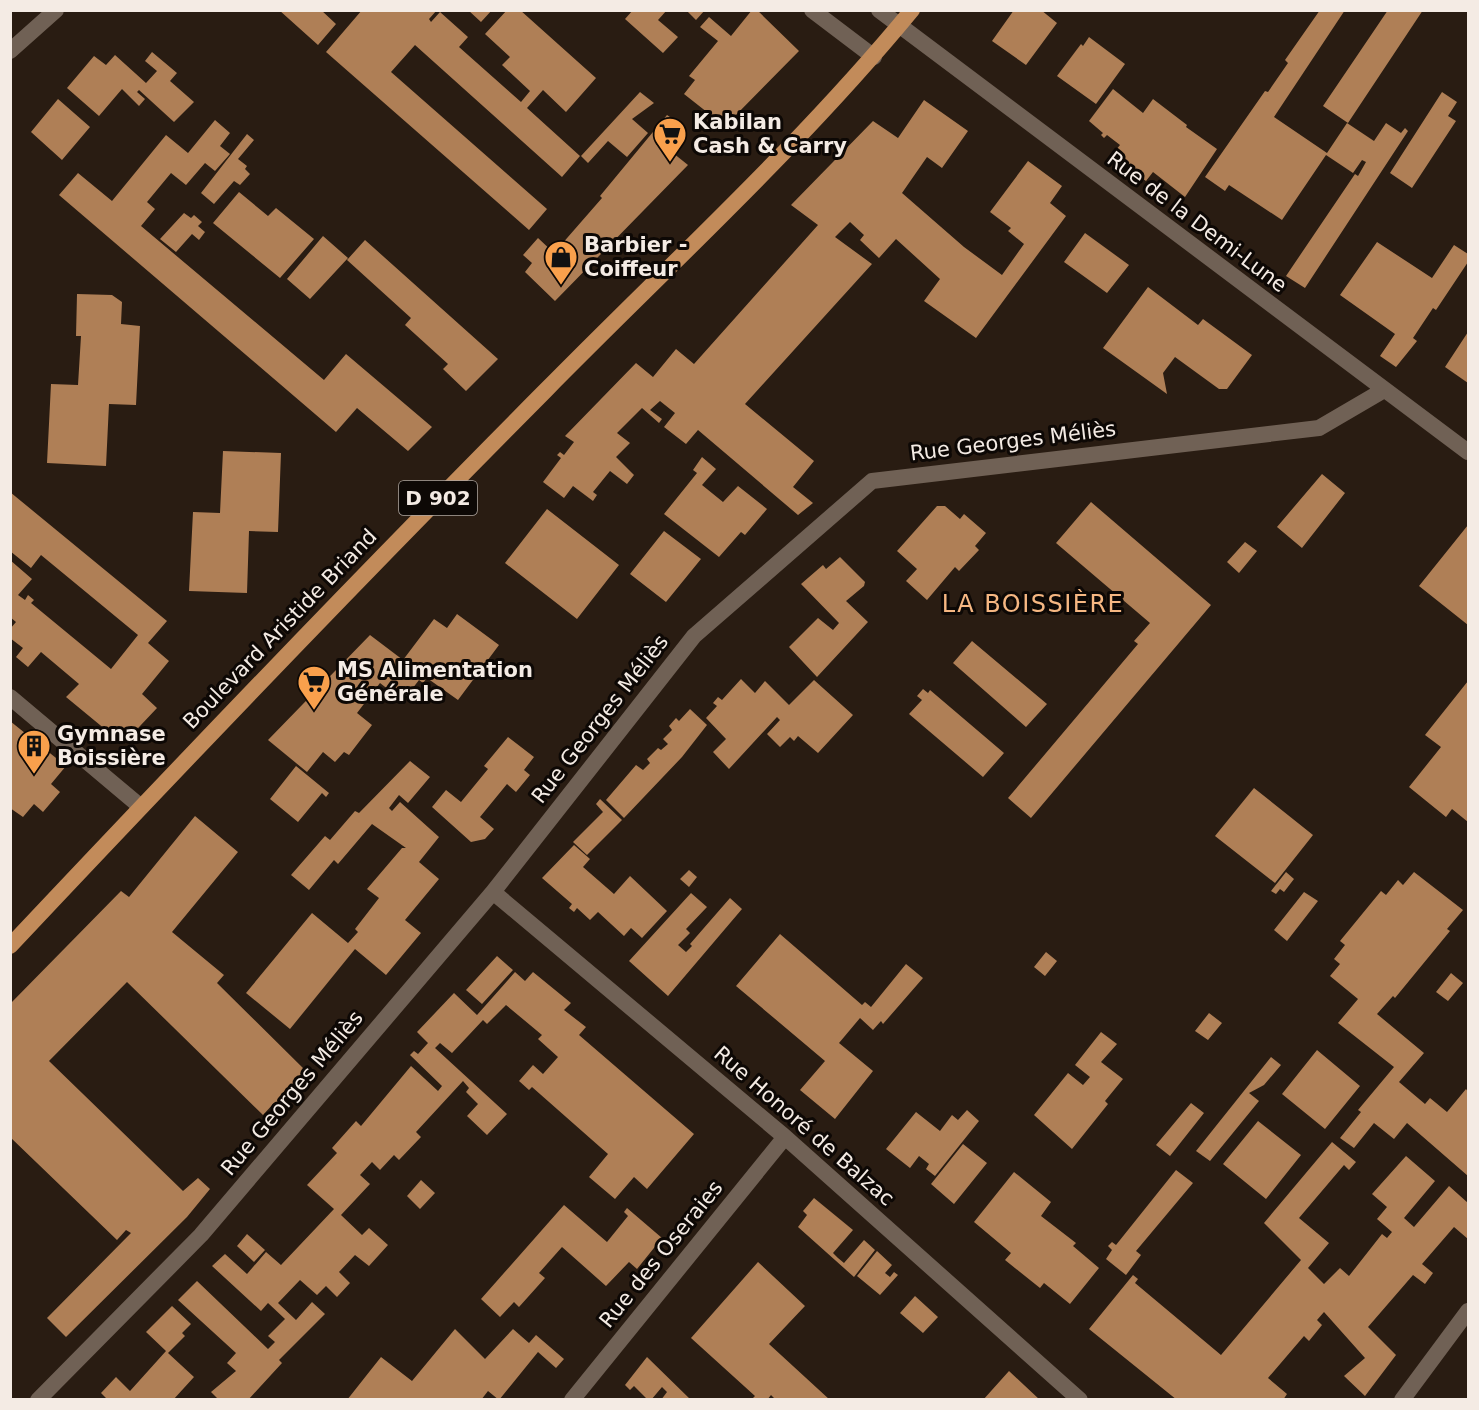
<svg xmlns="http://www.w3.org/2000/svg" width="1479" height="1410" font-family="'DejaVu Sans',sans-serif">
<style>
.building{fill:#af7f56}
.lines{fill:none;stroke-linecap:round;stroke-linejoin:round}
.minor{stroke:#706155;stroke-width:16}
.primary{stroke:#c28b5a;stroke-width:16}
.labels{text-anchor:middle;stroke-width:6;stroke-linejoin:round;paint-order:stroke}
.shield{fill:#0d0805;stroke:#afa7a1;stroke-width:1.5}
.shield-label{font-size:20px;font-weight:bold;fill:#f4ebe4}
.poi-label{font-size:21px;font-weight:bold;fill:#f4ebe4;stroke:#0d0805;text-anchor:start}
.street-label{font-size:21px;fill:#f4ebe4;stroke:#0d0805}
.quarter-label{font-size:24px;letter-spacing:1.5px;fill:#f6b782;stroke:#0d0805}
</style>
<rect width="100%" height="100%" fill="#291c12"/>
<path class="building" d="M279,10h42l15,14 -18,21z
M362,10h75l-8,9 2,3 9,-10 28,25 -9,10 62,55 9,-11 -28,-26 8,-8 -25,-23 22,-24h13l76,68 -30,34 -23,-22 -16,18 53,48 -18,21 -147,-132 -24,27 156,137 -18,21 -203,-178z
M468,10h24l-11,12z
M633,10h34l-9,10 20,17 -15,16 -38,-34z
M686,10h19l-9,10z
M752,10h5l42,41 -66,67 -16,2 -33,-26 11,-14 -6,-4 29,-35 -18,-14 9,-10 22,19z
M1014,10h27l16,13 -31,42 -34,-24z
M1320,10h25l-71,107 53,36 20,-30 27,18 12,-18 15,10 4,-5 3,3 -103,157 -19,-12 69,-102 3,2 8,-14 -4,-2 -9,13 -27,-18 -44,65 -53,-35 -4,6 -20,-14 60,-86 3,1 20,-29 -3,-3z
M1388,10h35l-75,113 -25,-17z
M1089,37l36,27 -29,40 -39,-28 24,-32 2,2z
M152,52l25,21 -7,8 24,21 -20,20 -35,-32 -2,2 8,7 -6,7 -17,-17 -23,27 -32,-28 27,-32 12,9 9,-10 31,28 11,-12 -12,-10z
M1113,89l30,24 10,-14 34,26 -1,2 31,22 -32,48 -32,-25 -7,9 -35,-25 9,-11 -13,-10 -3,3 -3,-3 2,-2 -14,-12z
M640,92l14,11 -22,16 16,14 -21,24 -19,-16 -20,22 -7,-7z
M1442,92l15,10 -9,14 8,5 -44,67 -22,-15z
M58,99l32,28 -28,33 -31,-28z
M924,100l44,31 -26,37 -15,-11 -25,36 62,54 38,28 22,-31 -16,-13 3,-3 -21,-16 38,-51 34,25 -12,17 16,13 -90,122 -52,-37 16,-22 -44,-40 -17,19 -19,-18 4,-5 -14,-13 -15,15 37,27 -127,140 69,57 -21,26 20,16 -15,12 -100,-85 -12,14 -22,-17 11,-14 -15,-12 -10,9 12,9 -3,4 -17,-15 -25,25 13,10 -14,14 18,18 -7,9 -17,-13 -17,21 4,3 -4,6 -20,-15 -9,12 -21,-16 18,-24 -4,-3 3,-3 4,3 10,-13 -9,-6 71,-73 17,14 23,-28 18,15 124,-139 -27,-20 82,-84 25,17z
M667,115l13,9 -17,21 25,20 -133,136 -30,-29 7,-9 -9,-8 15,-17 16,15 48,-55 -2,-2z
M215,120l15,13 -10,13 10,8 -15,17 -10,-8 -19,22 -15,-12 -24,29 8,7 -14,17 183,154 22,-26 86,73 -24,24 -51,-43 -21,24 -277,-237 19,-22 34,28 54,-66 22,18z
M247,134l7,6 -16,19 9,7 -2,3 5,5 -10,11 -6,-4 -20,23 -13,-11z
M239,192l29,24 8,-8 38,31 -34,39 -67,-55z
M184,213l7,5 3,-3 8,7 -4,4 7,6 -6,8 -7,-6 -16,18 -16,-13z
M1085,233l44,32 -22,28 -43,-31z
M323,236l25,22 -38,41 -23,-20z
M365,240l133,119 -32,32 -23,-22 5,-5 -43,-39 6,-7 -64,-58z
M1377,242l55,36 22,-33 14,9v8l-32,48 -3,-2 -20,30 4,3 -21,26 -16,-11 15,-22 -55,-39z
M1148,287l50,38 5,-6 49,36 -25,34h-8l-44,-32 -12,16 4,21 -64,-46z
M77,294l35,1 10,7 -1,22 19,2 -4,79 -27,-1 -3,62 -59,-3 4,-79 27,1 3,-49h-5z
M1468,332v51l-23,-16z
M223,451l58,2 -3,79 -29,-1 -2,62 -58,-2 4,-79 27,1z
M702,457l14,12 -14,16 21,17 15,-16 29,23 -22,26 -4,-3 -22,25 -55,-43 33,-41 -4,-3z
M1322,474l23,19 -43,55 -25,-21z
M10,492l157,129 -19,22 21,18 -27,33 15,14 -34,36 -57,-47 13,-13 -38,-32 -13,15 -12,-10 7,-9 -13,-10v-9l6,-7 -6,-5v-57l22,19 -14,16 7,5 3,-5 6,5 -3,3 80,66 27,-34 -97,-80 -10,13 -21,-17z
M1091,502l120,103 -180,213 -23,-20 130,-154 -4,-3 16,-18 -94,-80z
M937,506h8l15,13 4,-5 22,19 -11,13 4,4 -20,21 -4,-4 -28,33 -21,-19 11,-12 -20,-18z
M547,509l72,56 -42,54 -72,-56z
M1468,525v100l-49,-39z
M664,531l37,28 -35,43 -36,-28z
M1245,542l12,9 -18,22 -12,-11z
M840,557l25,25 -1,4 -18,15 22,21 -51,55 -28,-30 29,-29 15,12 6,-7 -38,-39 22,-19 3,4z
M457,614l42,31 -41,55 -31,-22 -4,5 -4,-3 -16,21 -23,-18 -23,30 15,12 -23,30 -5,-3 -9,10 -12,-10 -16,20 -39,-32 102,-105 33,25 31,-41 13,9z
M972,641l75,63 -21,23 -73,-64z
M741,679l14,14 10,-12 24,24 25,-25 39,35 -35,38 -20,-17 -4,5 -4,-4 -10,10 -13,-13 13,-14 -3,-3 -48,52 -16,-17 13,-13 -20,-21 11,-12 -4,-3 5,-6 4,3z
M1468,681v141l-16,-13 -6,8 -37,-30 32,-40 -16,-12z
M923,689l5,4 2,-3 74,63 -21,24 -74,-63 13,-14 -5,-4z
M690,709l17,16 -25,32 -58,61 -18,-18 30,-35 7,5 7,-7 -3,-4 11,-11 3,2 7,-6 -5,-5 9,-9 -3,-4 7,-8 3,3z
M10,721l56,45 -15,18 9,8 -17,20 -9,-8 -11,13 -13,-9z
M508,737l26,20 -10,13 6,5 -14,17 -9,-8 -27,33 14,12 -9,10 -14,3 -39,-35 14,-17 15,12 27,-33 -4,-3z
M410,761l20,16 -22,26 -9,-8 -10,13 3,3 8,-9 39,35 -20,25 20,17 -34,41 16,13 -35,42 -31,-26 -65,80 -44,-36 66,-80 36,30 10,-11 -3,-3 24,-31 -12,-9 35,-41h4l-34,-24 -34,40 -4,-4 -25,30 -18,-15 34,-39 5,4 25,-29 4,2z
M296,766l33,27 -3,4 -4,-4 -24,29 -28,-23z
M1254,788l59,47 -38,48 -60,-47z
M600,799l22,21 -35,35 -14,-13 30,-30 -7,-8z
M195,816l43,36 -66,80 52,43 -7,8 90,89 -29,34 -4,-3 -11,12 -136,-133 -78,79 134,130 15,-13 12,11 -23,28 -121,120 -19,-19 84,-85 -5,-3 -9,10 -107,-103v-133l111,-113 8,6z
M574,845l16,14 -7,8 31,27 16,-18 37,35 -25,27 -11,-10 -7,8 -26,-24 -8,8 -13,-12 -3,4 -5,-4 3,-4 -30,-26z
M689,870l8,7 -8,10 -9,-8z
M1286,872l8,7 -10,13 -4,-3 -4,5 -5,-3z
M1414,872l49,38 -16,19 3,2 -55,67 -2,-2 -16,18 47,39 -25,29 26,22 5,-6 17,14 19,-23 2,3v84l-61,-53 -13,16 -20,-16 -20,25 -14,-10 21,-26 -3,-2 36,-43 -56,-44 20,-24 -28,-23 10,-12 -6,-5 11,-14 -5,-4 41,-50 5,4 12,-15 5,5z
M1304,892l14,9 -31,40 -13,-11z
M691,893l16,14 -21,22 4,4 -12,12 8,7 6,-6 -2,-2 40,-46 12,11 -74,87 -39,-35z
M780,934l82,71 3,-3 6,5 35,-43 17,14 -40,46 -2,-3 -8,9 -13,-12 -21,25 34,28 -38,48 -35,-29 25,-29 -89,-75z
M1046,952l11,9 -12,15 -11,-9z
M497,956l16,14 -31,34 -16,-14z
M515,972l10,9 8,-9 38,31 -7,7 22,17 -7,8 115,99 -47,55 -13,-12 -19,22 -26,-22 19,-23 -76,-67 -3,3 -10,-9 14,-16 10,9 15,-17 -20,-18 4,-4 -36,-30 -19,19 -4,-4 -31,33 -12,-10 -5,5 72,66 -20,21 -20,-19 11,-12 -12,-12 3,-4 -6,-7 -47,51 5,5 -22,23 -5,-5 -14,15 -8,-8 -12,13 10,9 -29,31 21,20 7,-7 19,17 -19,21 -14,-11 -16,17 11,11 -13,14 -11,-11 -9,9 -17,-15 -22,23 18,17 16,-18 13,12 -46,46 3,3 -34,37h-29l-8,-8 25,-21 -9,-8 9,-10 -58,-53 19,-19 71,68 7,-7 -7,-6 17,-17 -17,-16 -7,8 -49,-45 13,-12 22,20 19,-22 15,13 53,-56 -27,-24 30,-32 -5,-5 24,-27 5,5 50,-60 27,25 4,-5 -32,-31 4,-4 4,3 10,-11 -11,-11 37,-39 23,22z
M1451,973l12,10 -15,18 -12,-9z
M1209,1013l13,10 -14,17 -13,-9z
M1101,1032l16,12 -16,18 22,17 -18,22 3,3 -36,45 -38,-34 34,-42 15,12 7,-8 -15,-12z
M1317,1050l43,36 -35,43 -43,-35z
M1271,1057l10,8 -17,20 -15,8 10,8 -49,60 -14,-10z
M1191,1103l13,10 -34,43 -14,-11z
M967,1110l12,11 -44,55 -9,-7 3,-5 -10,-8 -9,12 -24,-19 30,-37 24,19 12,-16 6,5z
M1258,1121l43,34 -35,44 -43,-35z
M1332,1142l24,20 -7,8 -5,-5 -45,53 30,25 -21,25 16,16 16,-16 9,8 33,-42 5,4 5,-6 -15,-13 10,-12 -15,-13 34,-38 29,25 -31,37 10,9 35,-41 19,17v36l-14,-12 -32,37 11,9 -8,11 -12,-9 -45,52 28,28 -31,41 -21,-20 21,-18 -41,-46 -7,8 5,5 -13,16 -5,-5 -36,42 19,16 -4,6h-106l-88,-71 44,-54 5,4 -3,4 86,72 80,-95 -37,-37z
M963,1144l24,19 -33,41 -23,-20z
M1176,1170l17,13 -57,68 5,4 -15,20 -20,-16 6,-9 -4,-4 4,-4 4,3z
M1014,1172l37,30 -10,14 35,27 -3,3 26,22 -29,36 -26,-21 -4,5 -35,-28 6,-7 -37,-31z
M421,1180l14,13 -15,16 -13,-13z
M814,1198l39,32 -20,23 5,5 6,5 20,-23 11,10 -21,27 -56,-50 9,-12 -4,-4z
M564,1205l43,37 21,-26 -4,-4 3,-4 35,30 -25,31 -8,-7 -23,24 -44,-39 -23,26 6,5 -26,29 -5,-5 -14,15 -19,-18z
M247,1234l18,16 -11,12 -17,-16z
M877,1251l15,14 -7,8 5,4 4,-5 4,3 -18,20 -23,-19z
M758,1262l47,44 -36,38 61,56h-54l-5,-5 -4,5h-16l4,-4 -64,-58z
M915,1296l23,21 -15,16 -23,-20z
M172,1306l19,18 -9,9 3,3 -17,17 26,24 -21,23h-65l-7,-7 15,-16 14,14 36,-40 -20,-19z
M455,1329l30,30 28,-30 16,14 7,-8 28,24 -8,9 -18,-16 -39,48 -11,-9 -7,9h-134l34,-43 31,24z
M647,1357l44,43h-30l6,-8 -5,-5 -11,13h-3l-14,-14 -4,4 -5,-5z
M1009,1371l31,29h-57z"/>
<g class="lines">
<path class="minor" d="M812,10l62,47
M879,10l589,442
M10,51l46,-41
M10,697l131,110
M493,892l292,245 295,263
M38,1400l163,-165 292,-343 201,-256 178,-155 447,-53 65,-38
M572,1400l213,-263
M1402,1400l66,-89"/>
<path class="primary" d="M10,946c176,-187 354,-373 535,-555 124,-126 254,-244 367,-381"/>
</g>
<defs>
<g id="supermarket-pin" transform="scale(1.725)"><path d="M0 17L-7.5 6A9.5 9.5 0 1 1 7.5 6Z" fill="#f9a04c" stroke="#0d0805"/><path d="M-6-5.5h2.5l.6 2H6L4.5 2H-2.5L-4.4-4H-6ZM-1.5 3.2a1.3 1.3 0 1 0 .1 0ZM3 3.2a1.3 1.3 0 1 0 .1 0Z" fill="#111"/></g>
<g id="shop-pin" transform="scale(1.725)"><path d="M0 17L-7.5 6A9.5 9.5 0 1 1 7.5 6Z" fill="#f9a04c" stroke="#0d0805"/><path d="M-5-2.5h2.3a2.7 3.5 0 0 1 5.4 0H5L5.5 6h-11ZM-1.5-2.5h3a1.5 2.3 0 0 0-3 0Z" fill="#111"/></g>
<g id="building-pin" transform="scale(1.725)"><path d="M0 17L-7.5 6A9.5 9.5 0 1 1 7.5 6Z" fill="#f9a04c" stroke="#0d0805"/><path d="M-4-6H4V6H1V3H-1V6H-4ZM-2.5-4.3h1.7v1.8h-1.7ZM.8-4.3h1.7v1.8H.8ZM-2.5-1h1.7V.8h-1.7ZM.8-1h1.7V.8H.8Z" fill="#111"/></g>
</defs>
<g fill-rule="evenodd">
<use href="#supermarket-pin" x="670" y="134"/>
<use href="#shop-pin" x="561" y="257"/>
<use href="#supermarket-pin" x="314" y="682"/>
<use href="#building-pin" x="34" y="746"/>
</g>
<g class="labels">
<rect class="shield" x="399" y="481" width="78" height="34" rx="4.5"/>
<g class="shield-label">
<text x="438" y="505">D 902</text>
</g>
<g class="poi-label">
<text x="693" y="129">Kabilan<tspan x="693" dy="24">Cash &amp; Carry</tspan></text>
<text x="584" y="252">Barbier -<tspan x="584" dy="24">Coiffeur</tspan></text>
<text x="337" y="677">MS Alimentation<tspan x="337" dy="24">Générale</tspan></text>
<text x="57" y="741">Gymnase<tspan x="57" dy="24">Boissière</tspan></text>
</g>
<g class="street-label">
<text transform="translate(1197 222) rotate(37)" y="7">Rue de la Demi-Lune</text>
<text transform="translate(1013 441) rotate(-7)" y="7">Rue Georges Méliès</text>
<text transform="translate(280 629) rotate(-46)" y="7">Boulevard Aristide Briand</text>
<text transform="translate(600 719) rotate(-52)" y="7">Rue Georges Méliès</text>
<text transform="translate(292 1093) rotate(-50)" y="7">Rue Georges Méliès</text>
<text transform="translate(804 1126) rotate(41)" y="7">Rue Honoré de Balzac</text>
<text transform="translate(661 1254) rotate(-51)" y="7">Rue des Oseraies</text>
</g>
<g class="quarter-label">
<text x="1033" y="612">LA BOISSIÈRE</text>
</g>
</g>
<rect width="1479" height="1410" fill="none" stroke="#f4ebe4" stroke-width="24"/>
</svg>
